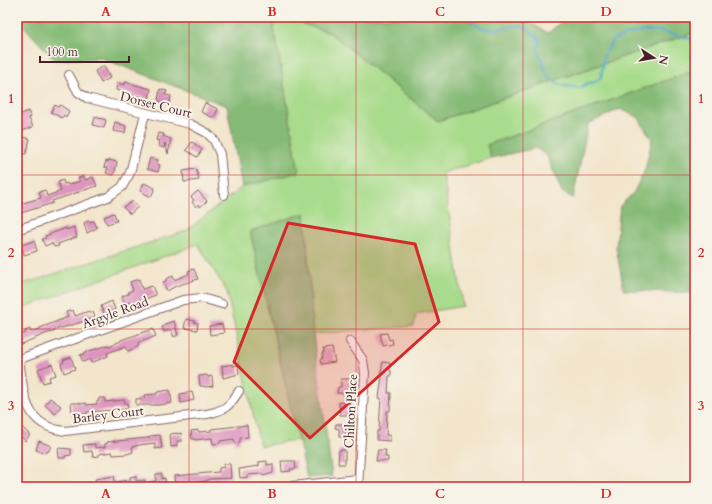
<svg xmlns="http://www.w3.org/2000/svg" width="712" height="504" font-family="Cardo,serif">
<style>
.green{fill:#a8db8b;stroke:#797d5b}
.forest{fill:#86bb77;stroke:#686d51}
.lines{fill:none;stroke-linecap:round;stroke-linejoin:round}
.stream{stroke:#52a4cd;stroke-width:2}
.building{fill:#dd94bf}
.minor-casing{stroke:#856463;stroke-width:10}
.minor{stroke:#fff;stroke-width:8}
.marked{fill:#d62828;fill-opacity:0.2;stroke:#d62828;stroke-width:3;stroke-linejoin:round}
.grid{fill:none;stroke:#d62828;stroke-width:1;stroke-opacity:0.55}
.labels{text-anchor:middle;stroke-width:4;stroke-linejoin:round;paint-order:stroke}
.street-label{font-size:13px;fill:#4a1f2b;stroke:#f7f3e8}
.neatline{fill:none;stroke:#d62828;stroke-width:1.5}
.grid-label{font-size:13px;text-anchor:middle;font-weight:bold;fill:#d62828}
</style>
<rect width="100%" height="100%" fill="#f7f3e8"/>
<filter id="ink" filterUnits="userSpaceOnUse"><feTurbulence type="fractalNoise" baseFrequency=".025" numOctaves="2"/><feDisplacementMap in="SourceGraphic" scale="8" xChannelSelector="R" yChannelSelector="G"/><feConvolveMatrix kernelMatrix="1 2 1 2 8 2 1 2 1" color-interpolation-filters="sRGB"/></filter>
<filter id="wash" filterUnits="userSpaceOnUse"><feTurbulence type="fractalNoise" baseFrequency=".012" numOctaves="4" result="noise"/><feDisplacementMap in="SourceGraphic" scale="16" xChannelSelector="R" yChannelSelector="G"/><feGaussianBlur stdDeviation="0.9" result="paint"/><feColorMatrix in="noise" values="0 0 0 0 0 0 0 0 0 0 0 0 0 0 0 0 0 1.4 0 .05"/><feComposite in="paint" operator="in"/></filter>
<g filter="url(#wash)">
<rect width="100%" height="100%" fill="#f2e5cb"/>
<path class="green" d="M273,21l25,1 32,11 108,88 257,-89v38l-208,75 4,13 -48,15 20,133 -47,8 -2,12 -101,8 -8,-120 -55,17 48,209 -38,6 -33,-154 -29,-48 -181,66v-24l169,-55 56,-44 56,-15z"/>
<path class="forest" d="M17,17h504l27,16 15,-12 1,-4h131v15l-257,89 -108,-88 -32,-11 -25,-1 26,151 -57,15 -15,-81 -126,-48 -46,2 -38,-41z
M695,70v223l-71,-3 -8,-43 4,-41 14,-14 11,-22 7,-30 -14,-23 -18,-8 -32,15 -15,74 -11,-6 -15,-36 -11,-8 -45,10 -4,-13z
M305,213l8,121 19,142 -25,2 -57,-247z"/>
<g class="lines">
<path class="stream" d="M465,17c7,5 13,11 22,12 26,3 28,-15 52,10l-1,14 5,9 2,9 6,9 13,6 17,2 5,-4 9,-2 6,-5 3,-22 9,-15 12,-5 19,-4h16l32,8 3,-1"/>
</g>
<g id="blocks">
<path class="building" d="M104,66l6,12 -9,5 -6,-12z
M125,82l26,7 -2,10 -33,-9 1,-7 8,2z
M160,89l7,2 -2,4 6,1 -2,8 -11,-3z
M205,103l13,6 -4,9 -13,-6z
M55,105l3,2 2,-2 9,6 -3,6 -2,-2 -2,3 -11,-6z
M28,111l3,6 -2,1 4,9 -11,4 -4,-9h-1v-6z
M95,117l11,3 -2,8 -11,-3z
M115,122l11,4 -1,7 -12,-2z
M158,133l6,1 -1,2 8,3 -3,15 -3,-11 -1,5 -6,-2 1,-5 -3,-1z
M20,136l10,3 -4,15 -9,-2v-10z
M192,142l10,8 -5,7 -11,-7z
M150,158l8,2 -1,4 3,1 -2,7 -11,-3z
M109,160l8,2 -3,13 -8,-2 2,-5 -4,-1 2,-6 2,1z
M196,169l3,11 -15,2 -1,-11z
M84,176l1,4 8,-3 4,9 -45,15 1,2 -32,10 -2,-9 22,-6 -2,-6 6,-2 2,6 14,-5 -3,-9 5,-2 1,4 3,-1 1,2 12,-4 -2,-3z
M144,183l11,5 -4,9 -11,-6z
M198,191l9,10 -7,6 -2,-3 -2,3 -4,-5 2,-2 -3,-3z
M133,201l5,6 -8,7 -7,-7z
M114,213l3,8 -10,3 -3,-7z
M88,221l1,1 5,-1 3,7 -10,5 -3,-10z
M74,227l3,10 -19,7 1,2 -5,1 -2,-4 -7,3 -3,-7 4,-1 -1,-2 21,-8v2z
M34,241l3,10 -13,4 -3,-10z
M194,269l4,10 -22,7 -9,5 -4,-9 3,-1v-2l7,-3 1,4 15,-6 -1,-3z
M139,279l3,10 10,-3 4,9 -25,9 -1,-2 -5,2 -3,-8 7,-2 -1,-2 5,-2 -3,-8z
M112,301l3,9 -11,4 -3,-8z
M73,310l2,6 14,-5 1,2 3,-1 2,6 -40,12v1l-4,2 -1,-1 -29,12 -3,-9 8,-2 -1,-2 5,-2 1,3 9,-3v-1l28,-11 -2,-5z
M186,319l9,2 -1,1 4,1 -1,7 -13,-2z
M174,321l4,14 -4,2 -3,-7 -7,2 -2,-5 3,-1v-2z
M222,324l2,9 -14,2 -1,-9z
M153,329l3,7 -18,7 1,3 -11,5 -2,-5 -19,7 1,3 -12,5 -5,2 -1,-4 -7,3 -3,-7 4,-1v-1l24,-8 1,1 12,-5v-1z
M387,333l2,7 3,-1 1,5 -10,2 -3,-12z
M332,348l3,14 -14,2 -1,-4 2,-2v-5h2l-1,-4z
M71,357l4,12 -11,4 -3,-9 3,-2 -1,-2z
M383,362l7,1v8h1v5h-2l-1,17h3l-1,18h-3l-1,24h4v6l-13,-1v-9h2l2,-33h-2l3,-22h-2z
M52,364l4,11 -7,2 1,4 -7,2 -5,-14z
M233,364v2l5,-1 1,9 -16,4 -1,-12z
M207,375l1,2 4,-1 1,10 -8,1 -1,-1h-4l-1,-10z
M341,379h10l-2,14h-12l1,-6h3z
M170,390l2,13 -13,2h-23v-6l9,-1 -1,-3 13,-1v-2z
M192,392l2,8 -13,3 -1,-9z
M50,398l11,8 -6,8 -10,-9z
M99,398h6v4l19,-2 1,3h2l1,6 -41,3v2h-6v-1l-9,1 -1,-11h9v1l6,-1v2l11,-1v-3h2z
M339,402l11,1 -3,12h-7z
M336,424h11l-1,13h-7v-8l-4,-1z
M247,425l1,12 -8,1v4l-5,1 -1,-4 -14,2v2l-7,1 -1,-6 -17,2v-1h-3l-1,-8 7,-1 1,2 12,-1v-2z
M22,427l8,8 -5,6 -8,-8z
M177,433v1l4,-1 1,8h-5v5l-6,1 -1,-13z
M160,435l2,13 -7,1v-6l-16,2 -7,2 1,5 -6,2 -14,1 -1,-3 -13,2v2l-6,1 -1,-6 -8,1 -1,-7 12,-1v4l10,-1v-3l3,-1 -1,-1 40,-4 3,-1v-1z
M39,441l12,5 -3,6 -2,-1 -1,2 -9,-3z
M58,448l13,1v6l-6,1v2h-6z
M339,450h6v14h-7z
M378,450h8l-1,7h3v4h-12z
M267,461v4l6,-1v9l-10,3v-2h-3l-12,1v2l-8,1 -1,-9 20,-3v-4z
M281,461h14l1,8h-6l1,2 -9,1z
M224,464h6l1,14 -21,1 -8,3 -18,1 -3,2 -6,1 -1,-10 45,-4v-4l5,-1z
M156,474h6v5l3,-1 1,7 -5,1 1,1h-66l-1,-8 19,-3 1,6 15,-2v-3l6,-1v5l9,-1v3l11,-2z"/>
</g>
</g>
<g filter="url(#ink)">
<use href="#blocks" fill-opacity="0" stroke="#856463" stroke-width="1"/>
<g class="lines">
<g class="minor-casing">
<path id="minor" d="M69,75l9,17 9,6 103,26 17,9 7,7 6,14 4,41
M17,230l91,-33 14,-10 8,-14 15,-59
M350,341l13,19 2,13 -7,114
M19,359c5,34 4,67 46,72l142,-17c18,-4 22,-7 32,-23
M17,360l166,-60 19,-2 20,6
M283,487l75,-8"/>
</g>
<use href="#minor" class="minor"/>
</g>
</g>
<path class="marked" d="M288,223l127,21 24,78 -129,116 -76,-76z"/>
<path class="grid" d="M189,17v470M356,17v470M523,17v470M17,175h678M17,329h678"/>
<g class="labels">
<g class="street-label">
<text transform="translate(156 104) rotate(14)" y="5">Dorset Court</text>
<text transform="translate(115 312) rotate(-20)" y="5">Argyle Road</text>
<text transform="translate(350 411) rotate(-87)" y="5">Chilton Place</text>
<text transform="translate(108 414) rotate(-7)" y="5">Barley Court</text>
</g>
</g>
<rect width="712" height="504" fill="none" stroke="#f7f3e8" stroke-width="44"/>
<g transform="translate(654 58) rotate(102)" stroke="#f7f3e8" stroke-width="3" paint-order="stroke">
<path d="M0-3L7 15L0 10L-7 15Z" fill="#4a1f2b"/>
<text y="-6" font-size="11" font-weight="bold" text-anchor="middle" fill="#4a1f2b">N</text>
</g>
<path d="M40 56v6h89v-6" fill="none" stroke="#4a1f2b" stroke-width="2"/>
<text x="46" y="56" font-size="12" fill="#4a1f2b" stroke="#f7f3e8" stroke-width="3" paint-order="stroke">100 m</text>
<rect x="22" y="22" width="668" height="460" class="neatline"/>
<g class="grid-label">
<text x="106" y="16">A</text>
<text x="272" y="16">B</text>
<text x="440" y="16">C</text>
<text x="606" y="16">D</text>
<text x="11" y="103">1</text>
<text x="701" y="103">1</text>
<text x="11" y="257">2</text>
<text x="701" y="257">2</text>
<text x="11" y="410">3</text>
<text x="701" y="410">3</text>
<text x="106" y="498">A</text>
<text x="272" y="498">B</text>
<text x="440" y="498">C</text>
<text x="606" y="498">D</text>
</g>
</svg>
